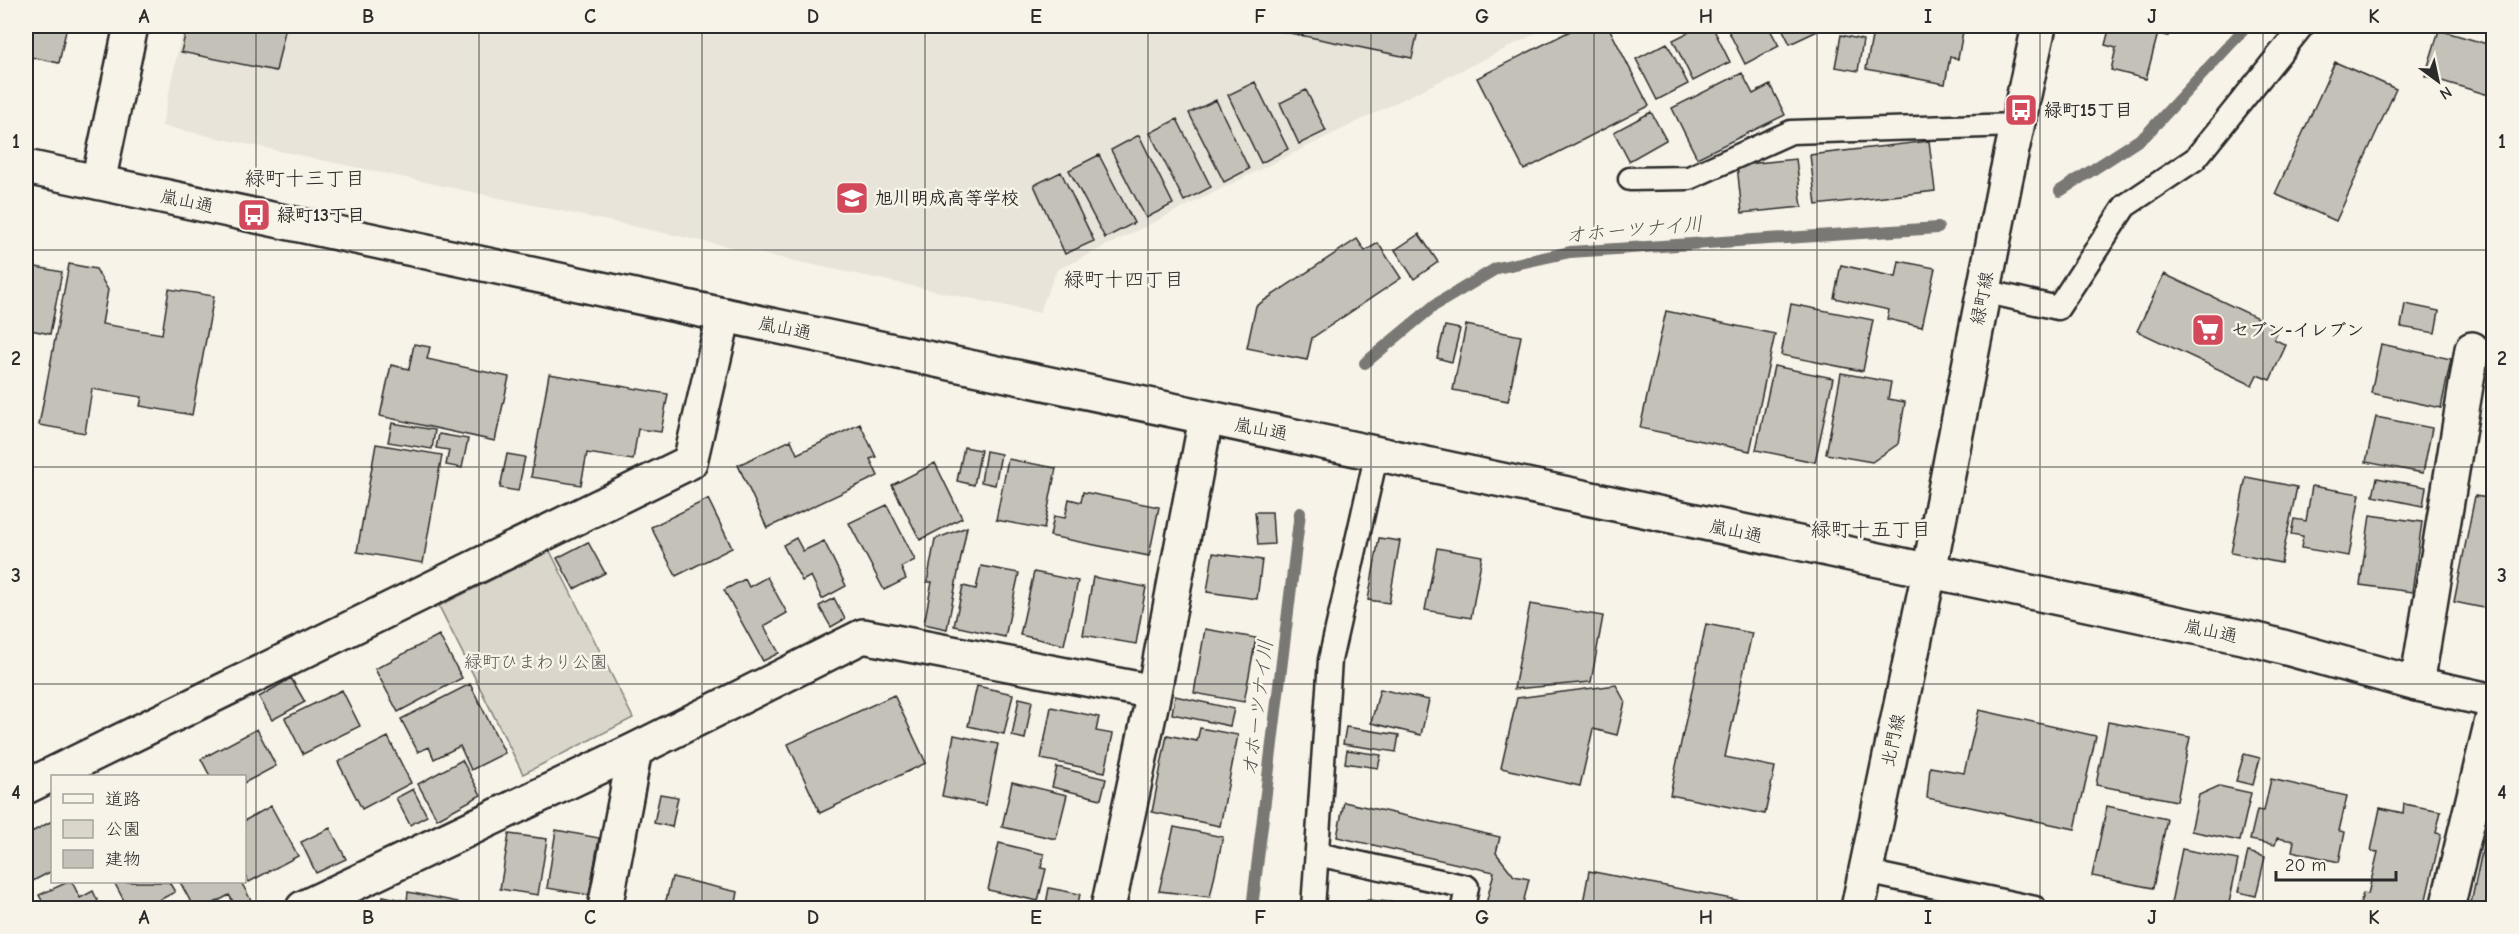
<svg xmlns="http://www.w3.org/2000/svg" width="2519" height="934" font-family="'Comic Neue','Klee One',sans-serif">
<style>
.built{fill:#e8e4da}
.green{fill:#dad6cc;stroke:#82807c;stroke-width:1.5}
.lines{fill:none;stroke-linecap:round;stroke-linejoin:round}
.stream{stroke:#7a7874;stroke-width:12}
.building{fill:#c4c1b9;stroke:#2b2b2b;stroke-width:1.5}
.service-casing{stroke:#2b2b2b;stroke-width:27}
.minor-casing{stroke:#2b2b2b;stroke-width:38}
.tertiary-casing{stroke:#2b2b2b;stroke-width:38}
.service{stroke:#f7f3e8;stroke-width:22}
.minor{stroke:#f7f3e8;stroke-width:33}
.tertiary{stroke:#f7f3e8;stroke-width:33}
.grid{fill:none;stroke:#2b2b2b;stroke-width:1.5;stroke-opacity:0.55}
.labels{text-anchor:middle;stroke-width:5;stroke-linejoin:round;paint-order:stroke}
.poi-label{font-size:18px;font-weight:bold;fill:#2b2b2b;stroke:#f7f3e8;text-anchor:start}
.street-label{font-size:18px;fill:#2b2b2b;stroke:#f7f3e8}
.park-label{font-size:18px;fill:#575653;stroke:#f7f3e8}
.neighbourhood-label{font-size:20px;fill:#2b2b2b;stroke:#f7f3e8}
.water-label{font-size:20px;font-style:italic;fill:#53524f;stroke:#f7f3e8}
.neatline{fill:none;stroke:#2b2b2b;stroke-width:2}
.grid-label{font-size:20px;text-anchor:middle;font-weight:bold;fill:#2b2b2b}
</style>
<rect width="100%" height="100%" fill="#f7f3e8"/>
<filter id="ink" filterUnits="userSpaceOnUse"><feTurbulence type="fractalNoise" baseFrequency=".0167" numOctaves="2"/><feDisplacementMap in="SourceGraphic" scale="12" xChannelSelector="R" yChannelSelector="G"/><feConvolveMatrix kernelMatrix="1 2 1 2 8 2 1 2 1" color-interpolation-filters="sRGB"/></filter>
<g filter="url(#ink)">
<path class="built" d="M183,26h1368l-494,244 -18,43 -877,-187z"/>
<path class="green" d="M550,551l83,167 -110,56 -84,-168z"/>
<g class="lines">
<path class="stream" d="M2060,191l85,-55 102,-110
M1365,363l70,-58 62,-37 73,-16 368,-24
M1252,908l48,-395"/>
</g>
<path class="building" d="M26,26h41l-8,37 -33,-7z
M187,26h99l-10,45 -95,-19z
M1256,26h163l-7,32z
M1580,26h28l41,80 -125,64 -47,-92z
M1701,26h11l18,36 -37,19 -20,-41z
M1726,26h42l11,20 -34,18z
M1781,26h47l-38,18z
M1874,26h90l-6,33 -8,-2 -5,27 -79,-15z
M2110,26h60l-2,10 -10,-3 -12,46 -35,-9 5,-22 -11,-3z
M2473,26h21v10z
M2439,30l55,16 -2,50 -67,-20z
M1841,35l22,5 -5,31 -23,-4z
M1667,43l21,41 -31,16 -21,-41z
M2335,62l61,27 -60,132 -61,-27z
M1742,73l11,21 17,-9 15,30 -88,43 -25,-50z
M1255,82l33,67 -27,14 -33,-68z
M1306,90l20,41 -27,13 -19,-41z
M1216,100l33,69 -25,13 -35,-69z
M1651,112l15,28 -37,21 -15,-29z
M1177,119l34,68 -27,14 -34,-68z
M1139,135l34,69 -27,14 -35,-68z
M1929,141l6,50 -119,14 -6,-50z
M1099,155l35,68 -29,15 -36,-68z
M1796,159l6,48 -60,6 -5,-48z
M1061,172l33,69 -29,13 -31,-69z
M1419,234l19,28 -24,17 -19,-29z
M1357,239l8,12 13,-8 23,35 -89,60 -5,22 -60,-12 9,-42z
M1899,261l36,7 -13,59 -35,-8 2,-9 -55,-12 7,-33 55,12z
M69,264l27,5 12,21 -6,34 60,10 7,-45 45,7 -22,119 -52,-9 2,-9 -50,-8 -7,44 -46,-8z
M26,265l36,7 -12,62 -24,-5z
M2164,274l115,54 -5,11 12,6 -16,35 -13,-5 -5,10 -115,-54z
M1791,304l82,16 -10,51 -82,-16z
M2405,304l34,7 -4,22 -34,-6z
M1666,311l109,23 -25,117 -110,-23z
M1466,325l55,11 -13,65 -55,-11z
M1445,326l15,3 -8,33 -15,-4z
M414,344l16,3 -3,12 82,18 -14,64 -115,-25 11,-51 18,4z
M2381,344l70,15 -10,49 -70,-15z
M1774,366l59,12 -18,84 -59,-12z
M1841,373l50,9 -3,17 17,3 -7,42 -26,18 -46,-8z
M549,374l119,20 -7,38 -23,-3 -5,31 -46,-7 -6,32 -50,-8z
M2494,388v53l-9,-1z
M2376,417l56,11 -9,45 -57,-11z
M392,423l43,7 -3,19 -44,-7z
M860,424l16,33 -6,2 8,17 -111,52 -29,-63 53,-25 6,14z
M439,434l29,5 -6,29 -16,-3 3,-15 -13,-2z
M376,444l66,11 -19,108 -66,-11z
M964,447l17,3 -7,35 -17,-4z
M986,451l15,3 -6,31 -14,-3z
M507,454l18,3 -7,34 -18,-3z
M1008,459l48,9 -12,61 -48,-9z
M935,463l27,55 -42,22 -28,-55z
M2246,477l51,10 -16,76 -50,-10z
M2377,478l49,9 -3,19 -50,-10z
M2312,486l48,8 -11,62 -48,-8 2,-12 -12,-2 3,-15 12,2z
M1083,492l76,15 -10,49 -99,-20 4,-20 11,2 4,-19 12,3z
M2475,496l19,3v111l-40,-8z
M708,499l24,49 -56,28 -25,-49z
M887,505l28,55 -14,7 5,12 -22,11 -35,-67z
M1255,512h17l2,32 -16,1z
M2370,515l52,7 -10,70 -52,-7z
M967,527l-20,102 -23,-5 8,-42h-5l8,-43z
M796,538l7,13 21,-10 22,45 -24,13 -11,-23 -9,5 -19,-36z
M1379,538l21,3 -11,62 -21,-3z
M588,542l17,31 -31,16 -17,-31z
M1437,548l45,8 -11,62 -46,-8z
M1213,553l49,7 -5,39 -50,-7z
M981,566l38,7 -14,64 -51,-11 9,-40 13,3z
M1034,572l44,9 -14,64 -44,-10z
M767,577l20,36 -23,13 15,27 -16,8 -39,-71 21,-11 4,8z
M1093,577l53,10 -10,57 -53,-9z
M834,598l11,21 -14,8 -12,-21z
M1530,604l73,12 -12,66 -77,7z
M1706,624l46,9 -27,124 50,10 -10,47 -95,-19z
M1205,629l51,9 -12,64 -50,-9z
M439,635l23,43 -64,34 -23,-43z
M291,678l14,24 -33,18 -13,-23z
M470,684l35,69 -34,17 -11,-24 -26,13 -5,-12 -11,5 -17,-33z
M1616,685l9,17 -8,33 -24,-6 -13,57 -79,-18 16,-70z
M977,686l36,8 -9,40 -36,-8z
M1380,689l49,11 -8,35 -50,-12z
M342,690l18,36 -57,28 -18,-36z
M894,695l32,68 -106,50 -32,-69z
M1175,696l59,13 -4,17 -58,-12z
M1019,698l13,3 -7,38 -13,-3z
M1051,707l48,10 -3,14 17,3 -8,38 -64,-13z
M1979,710l117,26 -21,93 -148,-31 3,-31 34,6z
M2108,722l82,15 -13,64 -81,-16z
M1346,727l53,8 -3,17 -53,-8z
M1200,728l38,7 -18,91 -68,-14 15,-77 30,6z
M257,729l19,37 -32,17v-7h-34l-9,-17z
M954,735l44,9 -12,61 -44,-9z
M388,737l23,46 -49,26 -24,-47z
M1347,750l34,5 -3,13 -33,-5z
M2244,754l16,4 -7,27 -17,-4z
M462,760l19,35 -44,24 -19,-35z
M1057,767l49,12 -5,20 -49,-12z
M2271,779l76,17 -8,35 6,1 -6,30 -47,-11 2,-10 -17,-3 -2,7 -25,-5 7,-30 7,1z
M1012,782l55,13 -11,44 -54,-12z
M2219,786l32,7 -11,48 -49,-10 8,-36z
M413,789l14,27 -17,9 -14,-27z
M660,794l18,3 -6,30 -18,-4z
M1344,802l156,35 -4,16 18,23 15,3 -7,29h-37l9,-36 -157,-35z
M2404,804l37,7 -5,22 5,1 -17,74h-65l4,-15 5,1 10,-42 -7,-1 9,-43 23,5z
M271,806l27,50 -49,26 -5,-9v-52z
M2107,806l60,13 -14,69 -61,-12z
M52,821v50l-21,11 -5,-10v-37z
M1174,827l49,10 -13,60 -51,-6z
M330,828l16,31 -30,14 -15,-31z
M556,830l43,8 -10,57 -42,-7z
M509,834l38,5 -9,56 -38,-6z
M2484,842l10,2v64h-24z
M999,843l45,11 -3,14 5,1 -8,32 -50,-11z
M2182,849l56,11 -10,48h-58z
M2248,852l17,5 -9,39 -18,-4z
M1589,871l158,31 -2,6h-163z
M672,877l66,15 -3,16h-71z
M68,882h4l8,16 13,-7 8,17h-55l-7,-13z
M114,882h55l6,10 -31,16h-16z
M180,882h61l11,20 -15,6 -8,-13 -24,13h-11z
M1049,888l31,6 -3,14 -31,-4z
M408,892l50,10 -1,6h-76l2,-12 24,5z
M1368,900l31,3 3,5h-42v-4z"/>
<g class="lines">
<g class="service-casing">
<path id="service" d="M1630,179l59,-1 102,-46 226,-7
M1984,291l74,17 67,-102 70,-47 107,-133
M1317,854l150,33 -4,21
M1866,872l169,36
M1313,908l17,-248 47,-208"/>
</g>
<g class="minor-casing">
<path id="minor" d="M98,182l33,-156
M2417,684l55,-335
M26,787l664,-325 34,-147
M303,908l332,-158 228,-114 291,56
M605,908l30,-158
M1108,908l46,-216 52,-274
M2447,908l47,-196"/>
</g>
<g class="tertiary-casing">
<path id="tertiary" d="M26,167l2235,474 156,43 77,17
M1858,908l71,-336 76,-390 34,-156"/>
</g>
<use href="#service" class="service"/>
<use href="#minor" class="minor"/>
<use href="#tertiary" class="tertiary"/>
</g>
</g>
<path class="grid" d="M256,26v882M479,26v882M702,26v882M925,26v882M1148,26v882M1371,26v882M1594,26v882M1817,26v882M2040,26v882M2263,26v882M26,250h2468M26,467h2468M26,684h2468"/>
<defs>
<g id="bus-square" transform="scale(1.725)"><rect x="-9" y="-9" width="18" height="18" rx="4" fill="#d1495b" stroke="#f7f3e8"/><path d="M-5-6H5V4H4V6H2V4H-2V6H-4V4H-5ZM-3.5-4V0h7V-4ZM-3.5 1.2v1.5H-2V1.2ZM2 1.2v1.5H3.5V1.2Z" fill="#fff"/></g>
<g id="school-square" transform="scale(1.725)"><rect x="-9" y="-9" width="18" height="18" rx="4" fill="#d1495b" stroke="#f7f3e8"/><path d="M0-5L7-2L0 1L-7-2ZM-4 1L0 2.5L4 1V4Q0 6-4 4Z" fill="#fff"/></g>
<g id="supermarket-square" transform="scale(1.725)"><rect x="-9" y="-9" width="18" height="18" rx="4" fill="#d1495b" stroke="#f7f3e8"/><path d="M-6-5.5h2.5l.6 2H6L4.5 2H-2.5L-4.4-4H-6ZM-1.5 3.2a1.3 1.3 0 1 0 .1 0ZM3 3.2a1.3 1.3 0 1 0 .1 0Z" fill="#fff"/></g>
</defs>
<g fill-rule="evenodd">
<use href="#bus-square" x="2021" y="110"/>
<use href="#school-square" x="852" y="198"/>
<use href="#bus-square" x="254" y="215"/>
<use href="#supermarket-square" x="2208" y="330"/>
</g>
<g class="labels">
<g class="poi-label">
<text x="2044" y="116">緑町15丁目</text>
<text x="875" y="204">旭川明成高等学校</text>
<text x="277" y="221">緑町13丁目</text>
<text x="2231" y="336">セブン-イレブン</text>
</g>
<g class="street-label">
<text transform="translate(187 201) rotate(12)" y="6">嵐山通</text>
<text transform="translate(1982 298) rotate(-79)" y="6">緑町線</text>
<text transform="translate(785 328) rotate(12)" y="6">嵐山通</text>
<text transform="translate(1261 429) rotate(11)" y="6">嵐山通</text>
<text transform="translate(1736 531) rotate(12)" y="6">嵐山通</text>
<text transform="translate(2211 631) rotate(12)" y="6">嵐山通</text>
<text transform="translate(1893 740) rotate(-78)" y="6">北門線</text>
</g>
<g class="park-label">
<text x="536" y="668">緑町ひまわり公園</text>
</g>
<g class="neighbourhood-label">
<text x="305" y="185">緑町十三丁目</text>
<text x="1124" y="286">緑町十四丁目</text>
<text x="1871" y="536">緑町十五丁目</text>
</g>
<g class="water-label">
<text transform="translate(1634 229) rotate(-5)" y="7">オホーツナイ川</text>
<text transform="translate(1257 708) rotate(-83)" y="7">オホーツナイ川</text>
</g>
</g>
<rect width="2519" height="934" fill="none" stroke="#f7f3e8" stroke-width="66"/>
<rect x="51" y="775" width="195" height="108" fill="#f7f3e8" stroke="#a5a39c" stroke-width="1.5"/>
<rect x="63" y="794" width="30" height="9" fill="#f7f3e8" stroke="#a5a39c" stroke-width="1.5"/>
<text x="105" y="805" font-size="18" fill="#2b2b2b">道路</text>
<rect x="63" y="820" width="30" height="18" fill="#dad6cc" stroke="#a5a39c" stroke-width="1.5"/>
<text x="105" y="835" font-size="18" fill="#2b2b2b">公園</text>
<rect x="63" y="850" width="30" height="18" fill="#c4c1b9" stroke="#a5a39c" stroke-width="1.5"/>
<text x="105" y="865" font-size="18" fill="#2b2b2b">建物</text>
<g transform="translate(2438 81) rotate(147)" stroke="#f7f3e8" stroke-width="4.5" paint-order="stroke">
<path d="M0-4.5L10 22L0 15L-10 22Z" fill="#2b2b2b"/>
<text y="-9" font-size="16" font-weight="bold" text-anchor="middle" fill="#2b2b2b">N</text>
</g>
<path d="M2276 871v9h120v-9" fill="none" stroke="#2b2b2b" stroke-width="3"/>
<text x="2285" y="871" font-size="18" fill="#2b2b2b" stroke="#f7f3e8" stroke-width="4.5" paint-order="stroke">20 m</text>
<rect x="33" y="33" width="2453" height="868" class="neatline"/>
<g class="grid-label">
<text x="144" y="23">A</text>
<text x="368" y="23">B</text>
<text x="590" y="23">C</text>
<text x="813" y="23">D</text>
<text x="1036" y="23">E</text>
<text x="1260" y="23">F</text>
<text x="1482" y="23">G</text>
<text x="1706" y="23">H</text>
<text x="1928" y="23">I</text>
<text x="2152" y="23">J</text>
<text x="2374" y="23">K</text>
<text x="16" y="148">1</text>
<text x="2502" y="148">1</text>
<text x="16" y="365">2</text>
<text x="2502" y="365">2</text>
<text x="16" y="582">3</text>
<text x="2502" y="582">3</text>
<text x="16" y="799">4</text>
<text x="2502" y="799">4</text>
<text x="144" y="924">A</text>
<text x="368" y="924">B</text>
<text x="590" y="924">C</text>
<text x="813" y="924">D</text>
<text x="1036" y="924">E</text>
<text x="1260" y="924">F</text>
<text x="1482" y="924">G</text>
<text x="1706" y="924">H</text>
<text x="1928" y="924">I</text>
<text x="2152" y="924">J</text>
<text x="2374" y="924">K</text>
</g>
</svg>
